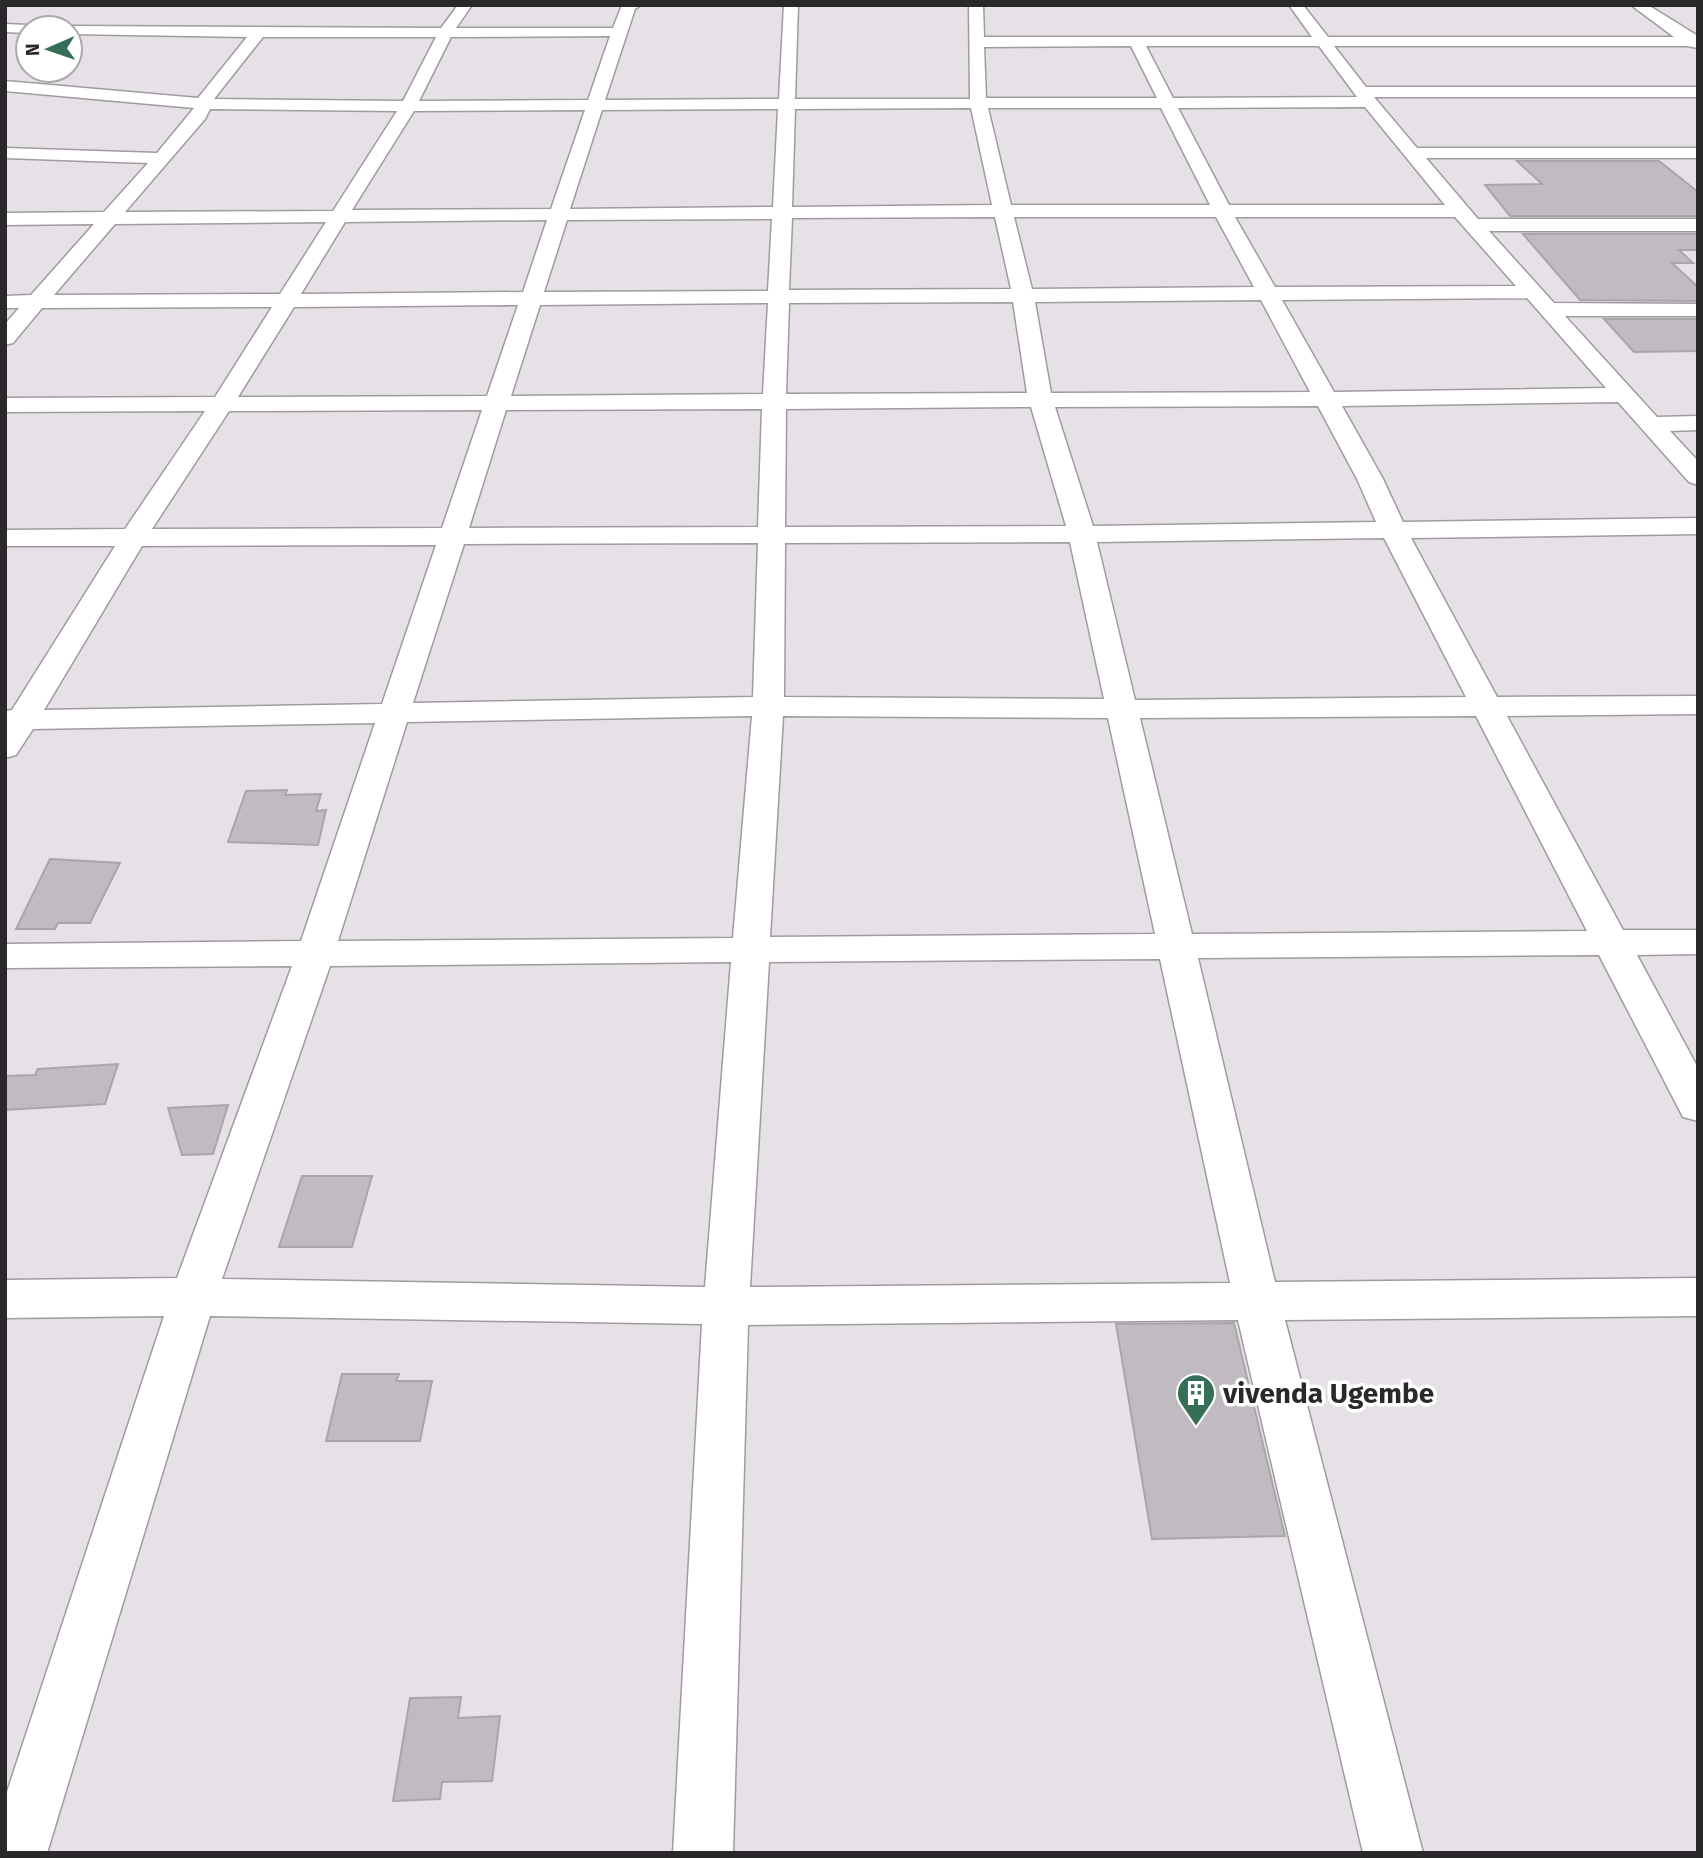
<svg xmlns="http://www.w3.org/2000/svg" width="1703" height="1858" font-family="'Fira Sans',sans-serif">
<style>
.building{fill:#c0bbc0;stroke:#a9a5a9;stroke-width:2}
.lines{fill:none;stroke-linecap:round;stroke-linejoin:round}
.street-casing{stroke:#9f9b9f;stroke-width:3}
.street{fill:#fff;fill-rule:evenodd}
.labels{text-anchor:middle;stroke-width:7;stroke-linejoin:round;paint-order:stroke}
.near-poi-label{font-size:28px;font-weight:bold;fill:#2a282a;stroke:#fff;text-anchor:start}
</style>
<rect width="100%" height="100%" fill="#e6e1e6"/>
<path class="building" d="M1517,161h142l39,31v24h-188l-25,-31 57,-1z
M1523,234h175v16h-19l14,13h-21l26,24v14l-118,-1z
M1604,319h94v32l-64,1z
M287,790l-2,5 36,-1 -5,17 10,-1 -8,35 -90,-3 18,-51z
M50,859l70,4 -30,60h-32l-3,6h-39z
M118,1064l-13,40 -100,6v-34l30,-1 3,-6z
M228,1105l-15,49 -31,1 -14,-47z
M302,1176h70l-20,71h-73z
M1234,1323l51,213 -133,3 -36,-215z
M342,1374h57l-3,7h36l-12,60h-94z
M461,1697l-3,21 42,-2 -8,65 -50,1 -2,17 -47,2 17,-103z"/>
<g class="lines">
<g class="street-casing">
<path id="street" d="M458,5h14l-16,23h157l9,-23h19l-6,4 -30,91 174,-1 5,-94h14l-3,94h175l-1,-94h14l1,32h328l-23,-32h14l25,32h346l-43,-32h17l50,31v12l-11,-2h-353l32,41h332v10h-324l43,51h281v10h-272l52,61h220v12h-209l65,72 144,1v12h-133l92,101 41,-1v14l-28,1 28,30v24l-9,-3 -71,-80 -276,4 41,73 20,43 295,-4v16l-287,4 86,159 201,-1v18l-191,2 116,214h75v24l-61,1 61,113v53l-15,-4 -84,-162 -401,3 77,324 423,-4v38l-413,4 138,533h-60l-125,-533 -490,5 -15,528h-60l29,-529 -492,-8 -163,537h-42v-55l159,-482 -159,2v-38l172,-2 115,-312 -287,2v-24l296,-3 74,-218 -342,6 -17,26 -11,3v-47l7,-1 103,-164h-110v-16l120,-1 80,-118 -200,1v-14l210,-1 57,-90 -230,1 -29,35 -8,2v-21l14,-16h-14v-12l26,-1 63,-71 -89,1v-12l99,-1 44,-49 -143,-5v-10l152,5 37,-45 -189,-17v-10l193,17 49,-61 -177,-3v-6h-6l6,-2 371,2zM610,36l-22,64 -169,1 32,-64zM263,37h173l-33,64 -189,-2zM1131,46l26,52h-171l-2,-51zM1146,46h173l38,51 -184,1zM1365,107l80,98h-216l-51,-97zM971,108l21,97 -200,2 3,-98zM988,108h173l49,97h-199zM210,109l187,2 -64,100 -208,1 80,-93zM778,109l-5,98 -203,2 32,-99zM585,110l-34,99 -199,1 62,-99zM995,217l16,72 -222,1 3,-72zM1014,217h202l38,70 -222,2zM1235,217h220l61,69 -241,1zM772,219l-4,72 -224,1 23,-72zM547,220l-24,72 -222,2 44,-72zM326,222l-46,72 -226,1 61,-71zM1527,298l79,90 -272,4 -52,-92zM1261,300l49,92 -259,1 -16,-91zM1013,302l14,91 -241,1 3,-91zM768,303l-5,91 -252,2 29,-91zM518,305l-31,91 -249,1 56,-90zM1318,406l39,73 19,43 -283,4 -38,-119zM1031,407l35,119 -281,1 1,-118zM762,409l-4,118 -289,1 37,-118zM482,410l-40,118 -290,1 77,-118zM1384,538l82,159 -331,3 -38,-158zM1070,542l34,157 -320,-2 1,-154zM758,543l-5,154 -340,6 51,-159zM436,545l-54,159 -338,6 98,-164zM752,716l-19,222 -395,3 69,-219zM783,716l325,2 47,216 -385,3zM1476,716l111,215 -395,3 -52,-216zM1160,959l70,324 -480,4 19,-325zM731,962l-26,325 -483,-8 108,-313z
M5,24l23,1 7,3h-7v5l-23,-1z"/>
</g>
<use href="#street" class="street"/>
</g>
<defs>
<g id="building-pin" transform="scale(2.0125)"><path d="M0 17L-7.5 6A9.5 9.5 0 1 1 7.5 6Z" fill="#366f58" stroke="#fff"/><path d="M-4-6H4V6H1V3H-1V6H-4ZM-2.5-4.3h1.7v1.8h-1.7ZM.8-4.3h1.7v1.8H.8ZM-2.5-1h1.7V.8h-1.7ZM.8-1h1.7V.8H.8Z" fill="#fff"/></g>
</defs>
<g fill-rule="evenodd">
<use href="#building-pin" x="1196" y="1393"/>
</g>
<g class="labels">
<g class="near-poi-label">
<text x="1223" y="1403">vivenda Ugembe</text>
</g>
</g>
<rect width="1703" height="1858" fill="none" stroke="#2a282a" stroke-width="14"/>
<g transform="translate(49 49) rotate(268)"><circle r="33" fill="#ffffff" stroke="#aaa9aa" stroke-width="2"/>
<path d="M0-5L12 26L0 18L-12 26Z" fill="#366f58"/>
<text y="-10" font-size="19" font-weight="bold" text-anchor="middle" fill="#2a282a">N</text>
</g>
</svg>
